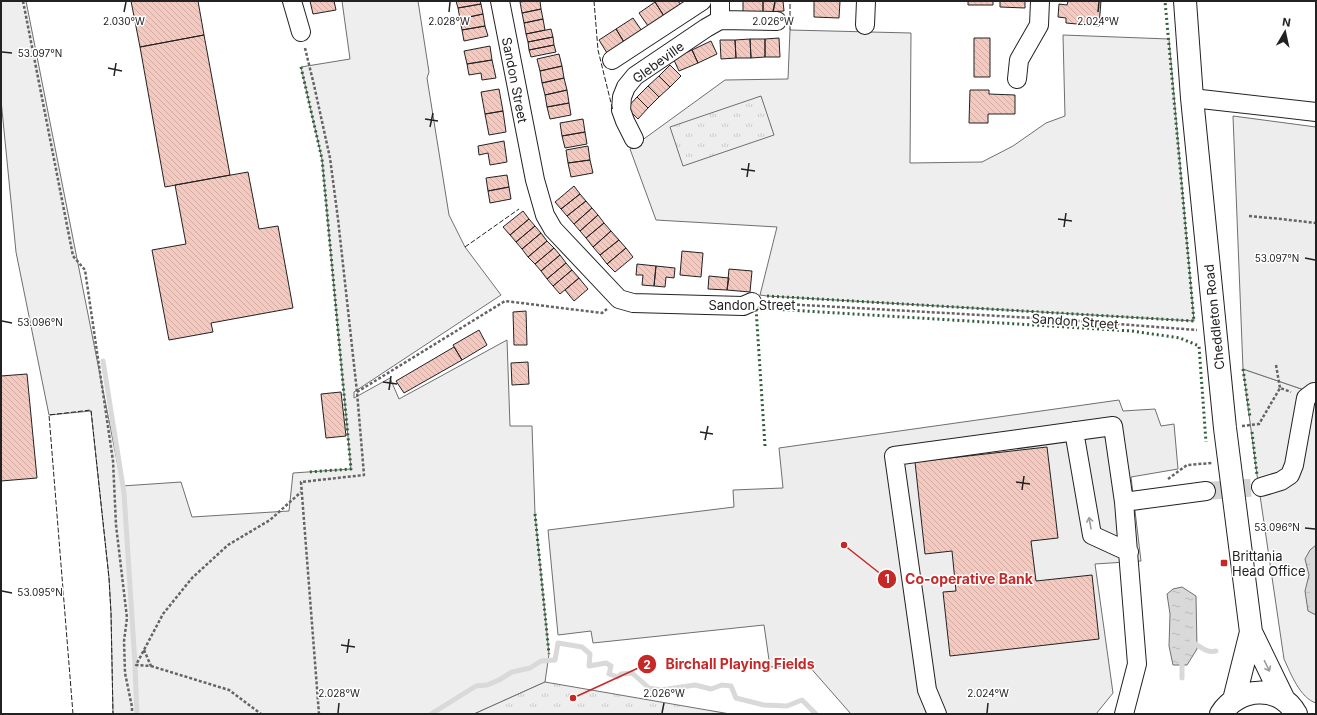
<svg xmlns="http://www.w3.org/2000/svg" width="1317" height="715" font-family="Inter,sans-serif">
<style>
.grass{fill:#eee;stroke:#6f6f6f}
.park{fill:url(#park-tufts);stroke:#6f6f6f}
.parking{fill:#ededed;stroke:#6f6f6f}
.water{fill:url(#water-ripples);stroke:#6f6f6f}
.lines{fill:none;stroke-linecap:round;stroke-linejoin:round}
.stream{stroke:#d9d9d9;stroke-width:5}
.building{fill:url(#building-back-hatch);stroke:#222}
.minor-tunnel{stroke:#d3d3d3;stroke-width:18;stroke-dasharray:18 9;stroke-linecap:butt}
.minor-casing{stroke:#222;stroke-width:20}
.highway-casing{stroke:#222;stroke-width:24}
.path{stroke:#646464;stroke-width:2.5;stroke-dasharray:3 2;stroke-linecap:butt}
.minor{stroke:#fff;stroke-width:18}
.highway{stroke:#fff;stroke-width:22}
.hedge{stroke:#2f5e38;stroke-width:3;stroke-dasharray:2 3;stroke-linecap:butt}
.fence{stroke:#222;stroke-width:1;stroke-dasharray:5 2;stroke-linecap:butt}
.oneway{stroke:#9c9c9c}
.ticks{fill:none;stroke:#222;stroke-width:1.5}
.poi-dot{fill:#c62828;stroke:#fff;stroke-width:1.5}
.labels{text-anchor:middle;stroke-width:3;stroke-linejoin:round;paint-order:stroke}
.street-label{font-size:13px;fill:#222;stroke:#fff}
.poi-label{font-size:13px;fill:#222;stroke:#fff;text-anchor:start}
.ticks-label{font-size:10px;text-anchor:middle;fill:#222;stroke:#fff;stroke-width:3;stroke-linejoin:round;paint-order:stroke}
.leader{fill:none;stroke:#c62828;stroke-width:1.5}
.callout-dot{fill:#c62828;stroke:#fff;stroke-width:1.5}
.mark-label{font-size:12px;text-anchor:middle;font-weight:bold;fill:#fff}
.callout-label{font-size:14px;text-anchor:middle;font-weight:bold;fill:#c62828;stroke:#fff;stroke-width:3;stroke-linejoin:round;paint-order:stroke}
</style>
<defs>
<pattern id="park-tufts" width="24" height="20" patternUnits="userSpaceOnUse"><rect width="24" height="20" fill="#eee"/><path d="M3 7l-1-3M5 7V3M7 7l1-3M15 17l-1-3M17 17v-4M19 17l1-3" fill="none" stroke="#ccc"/></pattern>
<pattern id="water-ripples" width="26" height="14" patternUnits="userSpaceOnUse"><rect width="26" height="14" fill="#d9d9d9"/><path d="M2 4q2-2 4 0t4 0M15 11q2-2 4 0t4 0" fill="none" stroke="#bababa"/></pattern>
<pattern id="building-back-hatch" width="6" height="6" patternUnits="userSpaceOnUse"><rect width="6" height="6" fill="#f3c9c0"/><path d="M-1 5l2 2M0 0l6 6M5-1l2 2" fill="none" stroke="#d0aca5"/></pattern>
</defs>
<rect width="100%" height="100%" fill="#fff"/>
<path class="grass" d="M1,1h25l96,485 59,-4 11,35 97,-6 4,-38 58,-4 -29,-310 -21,-92 49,-8 -8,-58h76l11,71 -2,6 22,137 16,32 36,48 -147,97v6l36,-20 9,21 108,-59 3,86h22l3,88 14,140 -4,28 -71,32h-361l-2,-101 -2,-35 -18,-167 -42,4 -33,-163 -15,-152z
M790,30l121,3 -1,130 72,-1 31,-16 33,-23 19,-7 -2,-81 106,4 25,282 -427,-25 -7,-1 17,-68 -121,-7 -26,-71 95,-69 63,-1z
M1243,369l73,25v309c-16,-5 -25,-29 -32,-44l-27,-184z"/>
<path class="park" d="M761,96l13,39 -91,31 -13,-39z
M545,682l185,32h-256z"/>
<path class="parking" d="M1233,116l83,11v267l-73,-25z
M1119,400l4,11 32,-2 6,17 13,-2 4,45 -47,8 10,84 -46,3 18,129 -17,21h-245l-43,-49 -38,2 -6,-42 -171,18 -2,-12 -33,4 -10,-105 186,-23 -1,-17 50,-2 -4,-40z"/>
<path class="water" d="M1316,545v70l-8,-4 -3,-20 4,-16 -4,-16 5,-9z
M1182,587l14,9 1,53 -10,16h-14l-4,-19 1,-32 -3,-20 6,-5z"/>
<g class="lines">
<path class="stream" d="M103,361l21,132 11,171
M1192,642c9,5 14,11 24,9
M1180,660l2,5v13
M135,667l2,47
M431,714l45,-28 11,-1 12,-5 13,-8 18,-4 11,-7 14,-1 3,-17 24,4 8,7 -1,12 17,-3 5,3 -2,8 9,3 3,-3 11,-1 17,15 12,2 34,-5 16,4 11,-4 9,1 5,12 28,7 23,1 15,-6 14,14"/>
</g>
<path class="building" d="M131,1h67l6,34 -64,12z
M310,1h24l2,9 -23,4z
M456,1h24l1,3 -23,4z
M527,1h13l1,8 -19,4 -2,-11z
M657,1h21l3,4 -17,11 -9,-14z
M743,1h20v11l-20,1z
M763,1h20l1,10 -21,1z
M814,1h26l-1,17 -25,-1z
M968,1h25v4h-25z
M1000,1h25v7l-25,-1z
M1068,1h33l-2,25 -33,-3v-5l-8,-1 1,-13 8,1z
M655,2l9,14 -16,10 -9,-13z
M481,4l2,10 -23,5 -2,-11z
M541,9l2,10 -19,4 -2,-10z
M483,14l2,12 -23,4 -2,-11z
M633,18l9,13 -18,11 -8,-13z
M543,19l2,11 -19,4 -2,-11z
M485,26l3,10 -24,5 -2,-11z
M551,29l2,8 -25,5 -2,-8z
M616,29l8,13 -17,11 -8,-13z
M204,35l26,140 -65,12 -25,-140z
M553,37l1,8 -25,5 -1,-8z
M779,38l1,19h-15v-18z
M974,38h16v39h-16z
M750,39h15v18l-14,1z
M750,39l1,19h-15l-1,-18z
M720,40h15l1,18 -15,1z
M711,41l6,13 -19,9 -6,-13z
M554,45l2,7 -25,5 -2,-7z
M490,46l2,14 -25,4 -3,-13z
M692,50l6,13 -19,8 -6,-13z
M559,54l3,12 -22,5 -3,-12z
M492,60l4,18 -14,2 -1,-7 -12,2 -2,-11z
M670,65l11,11 -11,11 -11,-11z
M562,66l2,12 -22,5 -2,-12z
M659,76l11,11 -11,10 -11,-11z
M564,78l3,12 -22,5 -3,-12z
M648,86l11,11 -11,11 -11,-11z
M499,89l4,22 -18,3 -4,-22z
M567,90l2,13 -22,4 -2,-12z
M970,90h19v4l26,1v19h-27v9h-19z
M637,97l11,11 -10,11 -11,-11z
M569,103l2,12 -21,4 -3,-12z
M503,111l3,21 -17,3 -4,-21z
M583,119l2,13 -23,4 -2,-13z
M585,132l2,12 -22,4 -3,-12z
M504,141l3,21 -17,3 -2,-12 -9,2 -1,-9z
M588,146l2,14 -22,3 -2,-13z
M590,160l3,13 -22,4 -3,-14z
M248,172l11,57 19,-3 15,82 -82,15 2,9 -44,8 -17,-90 34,-6 -11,-59z
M507,175l2,12 -21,4 -2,-13z
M574,186l6,8 -19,15 -6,-7z
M509,187l2,12 -21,4 -2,-12z
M580,194l6,7 -19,15 -6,-7z
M586,201l6,7 -18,16 -7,-8z
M592,208l6,7 -18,16 -6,-7z
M523,211l6,8 -19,16 -7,-8z
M598,215l6,8 -18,15 -6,-7z
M529,219l6,7 -19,16 -6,-7z
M604,223l7,8 -18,16 -7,-9z
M535,226l6,7 -19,16 -6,-7z
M611,231l8,9 -19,15 -7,-8z
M541,233l6,8 -19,16 -6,-8z
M619,240l7,8 -19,16 -7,-9z
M547,241l7,7 -19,16 -7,-7z
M554,248l6,7 -19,16 -6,-7z
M626,248l7,9 -18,15 -8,-8z
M682,251l21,2 -2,24 -21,-2z
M560,255l6,8 -19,16 -6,-8z
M566,263l6,7 -19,16 -6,-7z
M637,264l19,2 -2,20 -12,-1 1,-10h-7z
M656,266l19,2 -1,10 -8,-1 -1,10 -11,-1z
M729,269l23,2 -2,21 -23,-2z
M572,270l7,8 -19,16 -7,-8z
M709,276l20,2 -2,12 -19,-1z
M579,278l9,11 -14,12 -9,-11z
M526,311l1,34h-13l-1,-33z
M479,330l8,15 -25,15 -9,-15z
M454,347l8,13 -58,33 -8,-12z
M528,362l1,22 -17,1 -1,-22z
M27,374l10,104 -36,3v-105z
M341,392l5,44 -20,2 -5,-44z
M1047,447l11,91 -27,3 5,40 56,-6 7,64 -149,17 -7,-64 13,-1 -4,-40 -27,3 -10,-92z"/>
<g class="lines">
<path class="minor-tunnel" d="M1206,491l55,-4"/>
<g class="minor-casing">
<path id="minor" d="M292,1l9,31
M500,1l35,179 10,35 8,14 66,70 14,4 110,3 9,-4
M720,1v19
M865,25l1,-24
M612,60l90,-59
M1017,79l2,-19 20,-35 1,-24
M1192,98l124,14
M634,139l-9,-18 -4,-11 1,-13 4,-10 9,-11 71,-48 14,-8 57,1
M1074,431l18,104 37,17
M1261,487l20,-6 9,-6 4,-10 12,-67 8,-6h2
M1124,502l82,-11
M937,714l-10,-24 -33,-234 219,-30 11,76 13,162 -13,50"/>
</g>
<g class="highway-casing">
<path id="highway" d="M1185,1l7,97 33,330 26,204 33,68
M1234,700l17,-68
M1221,714c17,-27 59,-30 75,0"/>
</g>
<path class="path" d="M23,1l50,255 12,14 28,191 3,64 11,93 -3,23 1,32 7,34v7
M305,48l9,37 16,73 8,61 19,173 7,83 -63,7 18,232
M1249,216l32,3 35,4
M767,303l285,16 145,11
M1276,365l4,23
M357,392l148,-91 97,12 5,-4
M1242,426l17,-2 21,-36 11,4
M1168,479l19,-14 25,-2
M144,650l7,16 -15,-1 27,-51 29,-36 36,-33 42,-25 31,-28
M151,666l78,24 32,24"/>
<use href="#minor" class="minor"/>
<use href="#highway" class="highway"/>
<path class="hedge" d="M301,67l21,92 29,310 -43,3
M767,296l427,25 -29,-320
M1243,369l7,48
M1252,432l5,43
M765,446l-9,-138 376,23 48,7 19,8 7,96
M535,514l14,140"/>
<path class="fence" d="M594,1l4,49 15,61
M790,30v-29
M465,247l54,-38
M73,714l-24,-299 42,-5 18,168 2,35 2,101"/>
</g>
<defs><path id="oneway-shaft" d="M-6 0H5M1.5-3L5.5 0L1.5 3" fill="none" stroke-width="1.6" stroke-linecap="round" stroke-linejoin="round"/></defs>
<g class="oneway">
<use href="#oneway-shaft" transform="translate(1090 523) rotate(-100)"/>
<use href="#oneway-shaft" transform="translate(1267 666) rotate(64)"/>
</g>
<path class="ticks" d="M124,12l2,-10M449,12l1,-10M773,12l2,-10M1098,12l1,-10M2,52l10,1M108,68l14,3M114,76l2,-13M425,119l13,2M430,127l3,-14M741,169l14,2M747,177l2,-14M1058,219l14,2M1064,227l2,-14M1305,258l10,2M2,321l10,2M383,382l14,2M389,390l2,-14M700,432l13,2M705,440l3,-14M1016,482l14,2M1022,490l2,-14M1305,528l10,1M2,591l10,2M341,645l14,2M347,653l2,-14M338,713l1,-10M662,713l2,-10M987,713l1,-10"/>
<rect class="poi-dot" x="1220" y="559" width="8" height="8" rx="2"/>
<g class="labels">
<g class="street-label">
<text transform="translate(658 62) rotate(-36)" y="5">Glebeville</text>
<text transform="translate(515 80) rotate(79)" y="5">Sandon Street</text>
<text x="752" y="310">Sandon Street</text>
<text transform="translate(1214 317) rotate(-96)" y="5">Cheddleton Road</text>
<text transform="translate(1075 321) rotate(4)" y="5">Sandon Street</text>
</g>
<g class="poi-label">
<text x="1232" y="561">Brittania<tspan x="1232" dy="15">Head Office</tspan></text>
</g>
</g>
<g class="ticks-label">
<text x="124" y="25">2.030°W</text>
<text x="449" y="25">2.028°W</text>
<text x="773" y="25">2.026°W</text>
<text x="1098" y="25">2.024°W</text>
<text x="40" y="57">53.097°N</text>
<text x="1277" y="262">53.097°N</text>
<text x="40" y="326">53.096°N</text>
<text x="1277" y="531">53.096°N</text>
<text x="40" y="596">53.095°N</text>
<text x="339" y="697">2.028°W</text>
<text x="664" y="697">2.026°W</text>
<text x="988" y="697">2.024°W</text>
</g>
<path class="leader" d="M844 545L887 579M573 698L647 664"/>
<g class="callout-dot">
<circle cx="844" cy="545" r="4"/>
<circle cx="573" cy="698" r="4"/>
<circle cx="887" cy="579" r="10"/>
<circle cx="647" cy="664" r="10"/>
</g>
<g class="mark-label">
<text x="887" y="583">1</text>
<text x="647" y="669">2</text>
</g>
<g class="callout-label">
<text x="969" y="584">Co-operative Bank</text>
<text x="740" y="669">Birchall Playing Fields</text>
</g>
<rect width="1317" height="715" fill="none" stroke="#222222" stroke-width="4"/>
<g transform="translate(1285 32) rotate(9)" stroke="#ffffff" stroke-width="3" paint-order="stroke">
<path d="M0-3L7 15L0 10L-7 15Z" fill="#222222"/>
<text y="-6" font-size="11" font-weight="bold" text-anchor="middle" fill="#222222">N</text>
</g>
</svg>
